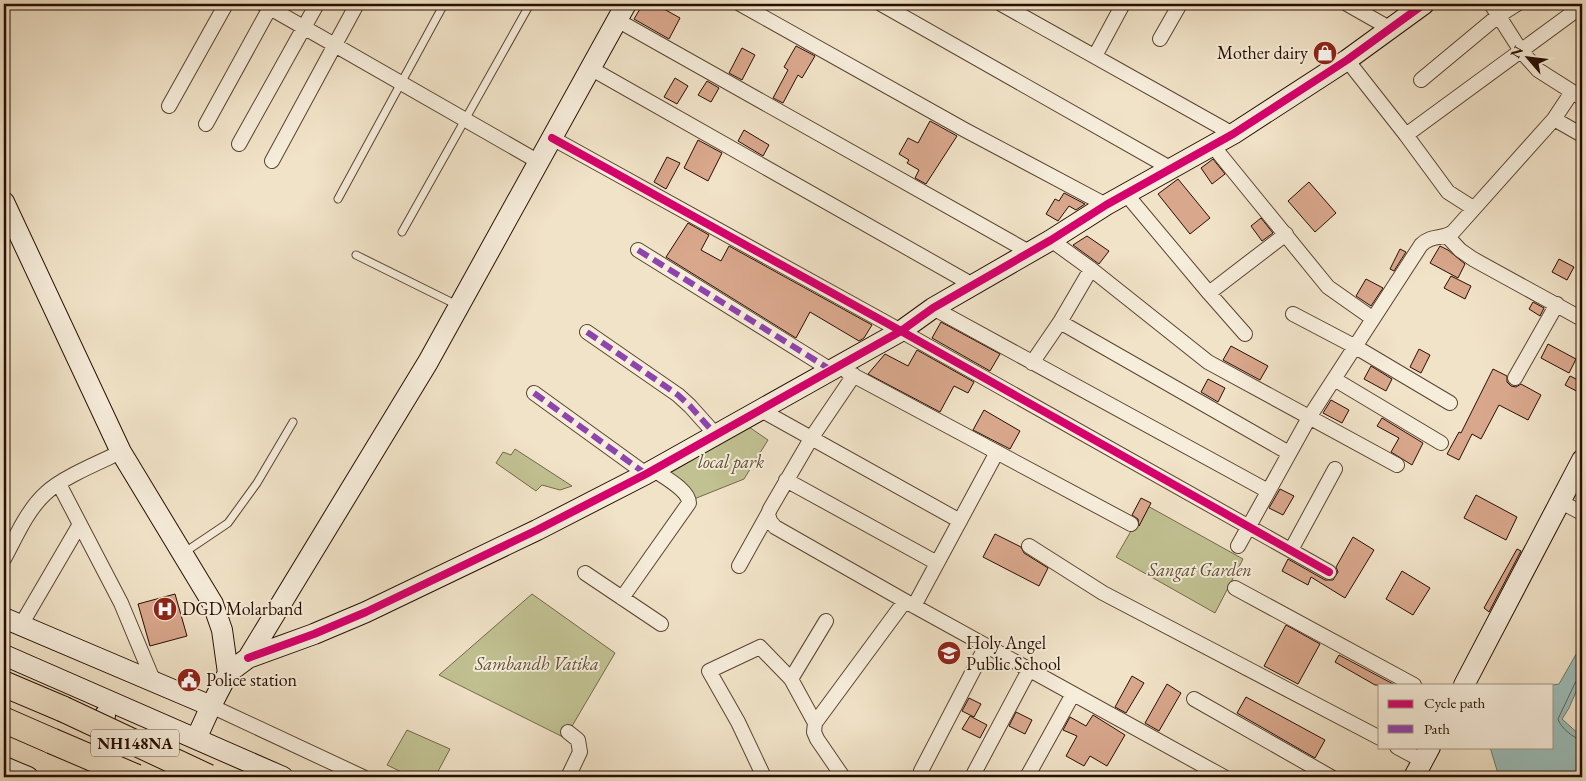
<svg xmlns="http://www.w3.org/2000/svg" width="1586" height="781" font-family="'EB Garamond',serif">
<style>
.green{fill:#c1c192;stroke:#746849}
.water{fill:#9bbeba;stroke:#6d7870}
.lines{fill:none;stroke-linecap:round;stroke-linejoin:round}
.shore{stroke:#62665d;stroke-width:1}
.building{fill:#d9a78c;stroke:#280e00}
.lane-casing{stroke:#5a4332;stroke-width:9}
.street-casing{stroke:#5a4332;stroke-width:16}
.secondary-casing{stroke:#280e00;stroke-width:22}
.highway-casing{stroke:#280e00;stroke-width:27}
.lane{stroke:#f6eddb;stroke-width:7}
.street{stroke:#f6eddb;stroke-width:14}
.secondary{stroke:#f6eddb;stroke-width:20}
.highway{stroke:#f1e3c8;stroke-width:25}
.highway-bridge-casing{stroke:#280e00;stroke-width:27;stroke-linecap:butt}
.highway-bridge{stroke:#f1e3c8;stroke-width:25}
.quiet{stroke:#8e44ad;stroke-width:6;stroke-dasharray:12 6;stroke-linecap:butt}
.cycleway-casing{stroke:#f6eddb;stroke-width:11}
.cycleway{stroke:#d6006c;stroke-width:8}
.labels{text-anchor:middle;stroke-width:4;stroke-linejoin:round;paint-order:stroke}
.shield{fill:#f6eddb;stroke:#665142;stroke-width:1}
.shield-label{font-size:16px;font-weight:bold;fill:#280e00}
.poi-label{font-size:18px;fill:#280e00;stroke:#f6eddb;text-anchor:start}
.park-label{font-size:18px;font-style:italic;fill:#5e4d33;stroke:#f6eddb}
</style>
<rect width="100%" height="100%" fill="#f1e3c8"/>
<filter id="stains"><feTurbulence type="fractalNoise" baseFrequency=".004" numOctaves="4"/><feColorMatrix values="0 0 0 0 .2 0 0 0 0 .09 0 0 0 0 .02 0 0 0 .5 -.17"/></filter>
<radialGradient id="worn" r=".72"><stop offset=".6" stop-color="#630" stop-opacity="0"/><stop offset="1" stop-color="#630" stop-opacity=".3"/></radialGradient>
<path class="green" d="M749,427l19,13 -24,39 -50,20 -29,-23z
M515,449l57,37 -12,4 -18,-5 -6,6 -40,-28 7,-11 8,3z
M1146,505l97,54 -28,54 -99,-56z
M532,594l83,59 -50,85 -126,-63z
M407,730l43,19 -15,28h-23l-25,-12z"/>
<path class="water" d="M1582,644v34l-13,30 -7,11 20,18v40h-83l-9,-30h62v-62l7,-1z"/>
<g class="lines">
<path class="shore" d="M1582,678l-6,3 -18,38c2,8 16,20 24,21"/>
</g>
<path class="building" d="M643,4h15l7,4 -1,1 16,9 -11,21 -35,-20z
M796,46l19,10 -13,22 -4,-3 -15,28 -10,-5 15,-28 -4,-3z
M742,48l13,7 -13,25 -13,-7z
M675,78l13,8 -11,18 -13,-7z
M707,81l12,7 -8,14 -13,-7z
M930,121l27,15 -31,48 -11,-6 4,-8 -12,-7 2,-3 -10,-6 9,-16 10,5z
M744,130l25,15 -6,11 -25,-15z
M698,140l24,13 -14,28 -24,-13z
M667,157l13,6 -14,26 -12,-7z
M1213,159l12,15 -13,10 -11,-16z
M1178,179l32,39 -20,16 -32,-40z
M1309,182l27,31 -21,19 -27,-31z
M1064,193l21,11 -9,6 -7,-4 -11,15 -12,-7 9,-15 4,2z
M1261,218l12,15 -11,8 -11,-15z
M688,223l21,12 -8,15 20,11 8,-15 143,79 -8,13 -5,3 -49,-29 -14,26 -130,-81z
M1087,236l22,15 -10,13 -26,-19z
M1440,246l8,4 17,14 -7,14 -28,-15z
M1400,249l6,3 -12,19 -4,-2z
M1559,259l15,8 -7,13 -15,-8z
M1451,276l20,10 -6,13 -21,-11z
M1366,279l17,9 -12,18 -15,-10z
M1533,302l11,6 -4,8 -11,-7z
M941,322l59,32 -10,17 -58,-33z
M1548,344l28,15 -7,14 -28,-15z
M1231,346l37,20 -8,14 -37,-20z
M1419,349l11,6 -9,18 -11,-6z
M917,350l57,32 -6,11 -14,-7 -14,26 -72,-38 17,-20 23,12z
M1371,366l21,13 -6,12 -22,-12z
M1493,369l14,7v6l4,4 5,1 5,-3 20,11 -13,25 -29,-15 -18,34 -9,-5 -13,26 -12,-6 12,-22 2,1z
M1570,376l12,6v12l-17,-9z
M1208,379l17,9 -7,14 -17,-10z
M1331,400l18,10 -7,13 -19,-10z
M984,410l36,21 -10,18 -37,-19z
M1382,418l41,25 -11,22 -21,-13 8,-14 -22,-12z
M1280,489l14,7 -11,19 -14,-7z
M1476,495l41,22 -11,23 -42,-22z
M1141,498l10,5 -12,23 -1,-7 -6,-4z
M995,534l26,13 3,6 24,15 -9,18 -56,-29z
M1353,537l21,13 -29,48 -34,-21 -3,8 -26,-14 6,-12 37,21h8l5,-8 -2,-5z
M1517,549l4,2 -32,61 -5,-4z
M1402,571l28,17 -17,27 -27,-16z
M175,594l12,42 -37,10 -12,-42z
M1286,625l34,19 -22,40 -34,-18z
M1339,655l56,30h-20l-40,-23z
M1132,676l12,7 -18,30 -11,-6z
M1167,684l14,9 -22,38 -14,-8z
M1246,697l79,43 -10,18 -78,-45z
M969,698l12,6 -7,13 -12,-6z
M1016,712l16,8 -7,14 -16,-8z
M1093,715l32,20 -18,31 -17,-10 -6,10 -18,-10 11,-20 -14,-6 7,-13 16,9z
M970,716l17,9 -7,13 -18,-9z"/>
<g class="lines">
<g class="lane-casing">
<path id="lane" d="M338,199l106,-195
M402,232l128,-228
M356,255l101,50
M185,552l43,-29 29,-40 36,-61"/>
</g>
<g class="street-casing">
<path id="street" d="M263,4l276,158
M740,4l225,126 141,75
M881,4l289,164
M1001,4l232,130
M1347,4l44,25
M1491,4l30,47 17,19 44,28
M617,20l412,232
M1160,39l20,-35
M1095,56l28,-52
M1347,60l59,75 42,57 25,16
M590,68l383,217
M1421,80l77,-64 19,-12
M169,106l57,-102
M1554,119l28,16
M206,124l66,-120
M1406,135l176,-129
M552,138l349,193 428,241
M239,144l78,-140
M1213,146l115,141 44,31
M272,161l85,-157
M1126,194l83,99
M1447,236l13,14 13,9 109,60
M1051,240l40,29 117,93 189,103
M638,250l193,120
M933,308l335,183
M1293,314l61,32 96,57
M1060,322l229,131
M587,332l91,63 12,11 26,29
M1245,334l-36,-41 77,-59
M1032,363l28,-41 31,-53
M847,372l284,152
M854,375l-42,62 -42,72 -2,5 2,7 5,6 130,74 319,176
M1515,378l42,-74
M1334,379l107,64
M534,393l112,81
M761,410l199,111
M786,480l151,83
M59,484l62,119 33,79
M1561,502l21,11
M1029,546l74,47 277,145
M1238,546l72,-130 111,-171c11,-11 21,-5 32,-13l101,-113 18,-27
M1291,550l44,-81
M4,559c12,-22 23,-49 42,-66 15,-15 54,-31 75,-41
M739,566l29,-52
M585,573l76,51
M1235,588l179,97
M622,598l67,-95c0,-13 -25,-26 -35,-33
M914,606l83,-154
M21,625l59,-101
M791,679l35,-58
M1194,699l137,78
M211,706l152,71
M1397,747l26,14
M921,771l65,-125
M568,777l12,-25 -2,-12 -10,-8
M764,777l-26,-55 -29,-51 51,-24 31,32 24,44
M843,777l-26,-38 -3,-7 1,-9 90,-122
M972,777l57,-107
M1027,777l46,-83"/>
</g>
<g class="secondary-casing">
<path id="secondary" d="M4,202l117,250 92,152 9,26 6,43
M4,618l207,88
M4,655l279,122
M248,658l66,-24 52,-22 171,-82 109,-56 255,-143 32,-23 118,-68 55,-35 127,-71 114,-74 77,-56
M1464,685l118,-225
M196,739l15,-33 17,-33 20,-15 180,-296 198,-358
M4,767l24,10
M99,777l6,-62
M1414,777l16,-30"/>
</g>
<g class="highway-casing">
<path id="highway" d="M4,684l59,25
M4,720l48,21"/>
</g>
<use href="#lane" class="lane"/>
<use href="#street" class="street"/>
<use href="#secondary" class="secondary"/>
<use href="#highway" class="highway"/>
<g class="highway-bridge-casing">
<path id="highway-bridge" d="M63,709l145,68
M52,741l84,36"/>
</g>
<use href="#highway-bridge" class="highway-bridge"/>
<path class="quiet" d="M638,250l193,120
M587,332l91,63 12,11 26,29
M534,393l112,81"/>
<g class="cycleway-casing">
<path id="cycleway" d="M552,138l349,193 428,241
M248,658l66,-24 52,-22 171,-82 109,-56 255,-143 32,-23 118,-68 55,-35 127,-71 114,-74 77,-56"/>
</g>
<use href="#cycleway" class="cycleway"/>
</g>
<defs>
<g id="shop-disc" transform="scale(1.25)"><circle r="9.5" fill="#8f2418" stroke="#f6eddb"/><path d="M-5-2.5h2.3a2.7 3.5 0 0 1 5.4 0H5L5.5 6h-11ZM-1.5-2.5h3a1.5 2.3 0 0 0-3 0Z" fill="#fff"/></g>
<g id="hospital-disc" transform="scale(1.25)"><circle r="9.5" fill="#8f2418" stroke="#f6eddb"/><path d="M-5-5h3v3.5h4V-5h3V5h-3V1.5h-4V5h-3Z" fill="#fff"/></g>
<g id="school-disc" transform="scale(1.25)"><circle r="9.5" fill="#8f2418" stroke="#f6eddb"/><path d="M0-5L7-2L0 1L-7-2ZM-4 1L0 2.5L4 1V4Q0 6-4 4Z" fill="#fff"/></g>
<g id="civic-disc" transform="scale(1.25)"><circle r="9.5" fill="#8f2418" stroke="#f6eddb"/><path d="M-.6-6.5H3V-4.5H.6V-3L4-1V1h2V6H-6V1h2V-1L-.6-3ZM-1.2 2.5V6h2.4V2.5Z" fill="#fff"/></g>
</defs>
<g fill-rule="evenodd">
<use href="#shop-disc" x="1325" y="53"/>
<use href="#hospital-disc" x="165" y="609"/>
<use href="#school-disc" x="949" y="653"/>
<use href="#civic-disc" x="189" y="680"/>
</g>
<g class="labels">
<rect class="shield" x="91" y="729.5" width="88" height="27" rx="4"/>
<g class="shield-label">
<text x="135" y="749">NH148NA</text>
</g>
<g class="poi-label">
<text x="1308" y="59" text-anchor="end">Mother dairy</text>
<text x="182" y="615">DGD Molarband</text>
<text x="966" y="649">Holy Angel<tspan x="966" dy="21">Public School</tspan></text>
<text x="206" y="686">Police station</text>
</g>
<g class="park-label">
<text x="731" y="468">local park</text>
<text x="1200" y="576">Sangat Garden</text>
<text x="537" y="670">Sambandh Vatika</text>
</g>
</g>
<rect width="1586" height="781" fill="none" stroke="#f1e3c8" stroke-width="20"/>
<rect x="5" y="5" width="1576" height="771" fill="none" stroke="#280e00" stroke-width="2.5"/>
<rect x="10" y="10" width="1566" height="761" fill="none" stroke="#280e00"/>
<rect x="1378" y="684" width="175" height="65" fill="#f6eddb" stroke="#a49483"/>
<rect x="1388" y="700" width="25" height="8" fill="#d6006c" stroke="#a49483"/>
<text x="1424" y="708" font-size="15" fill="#280e00">Cycle path</text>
<rect x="1388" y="725" width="25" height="8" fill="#8e44ad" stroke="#a49483"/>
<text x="1424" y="734" font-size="15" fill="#280e00">Path</text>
<g transform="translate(1528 58) rotate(298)" stroke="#f6eddb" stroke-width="4" paint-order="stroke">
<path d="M0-4L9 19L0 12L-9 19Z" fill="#280e00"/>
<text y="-8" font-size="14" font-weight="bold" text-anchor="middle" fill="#280e00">N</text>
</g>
<rect width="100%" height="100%" filter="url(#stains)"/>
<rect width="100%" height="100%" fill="url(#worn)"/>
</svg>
